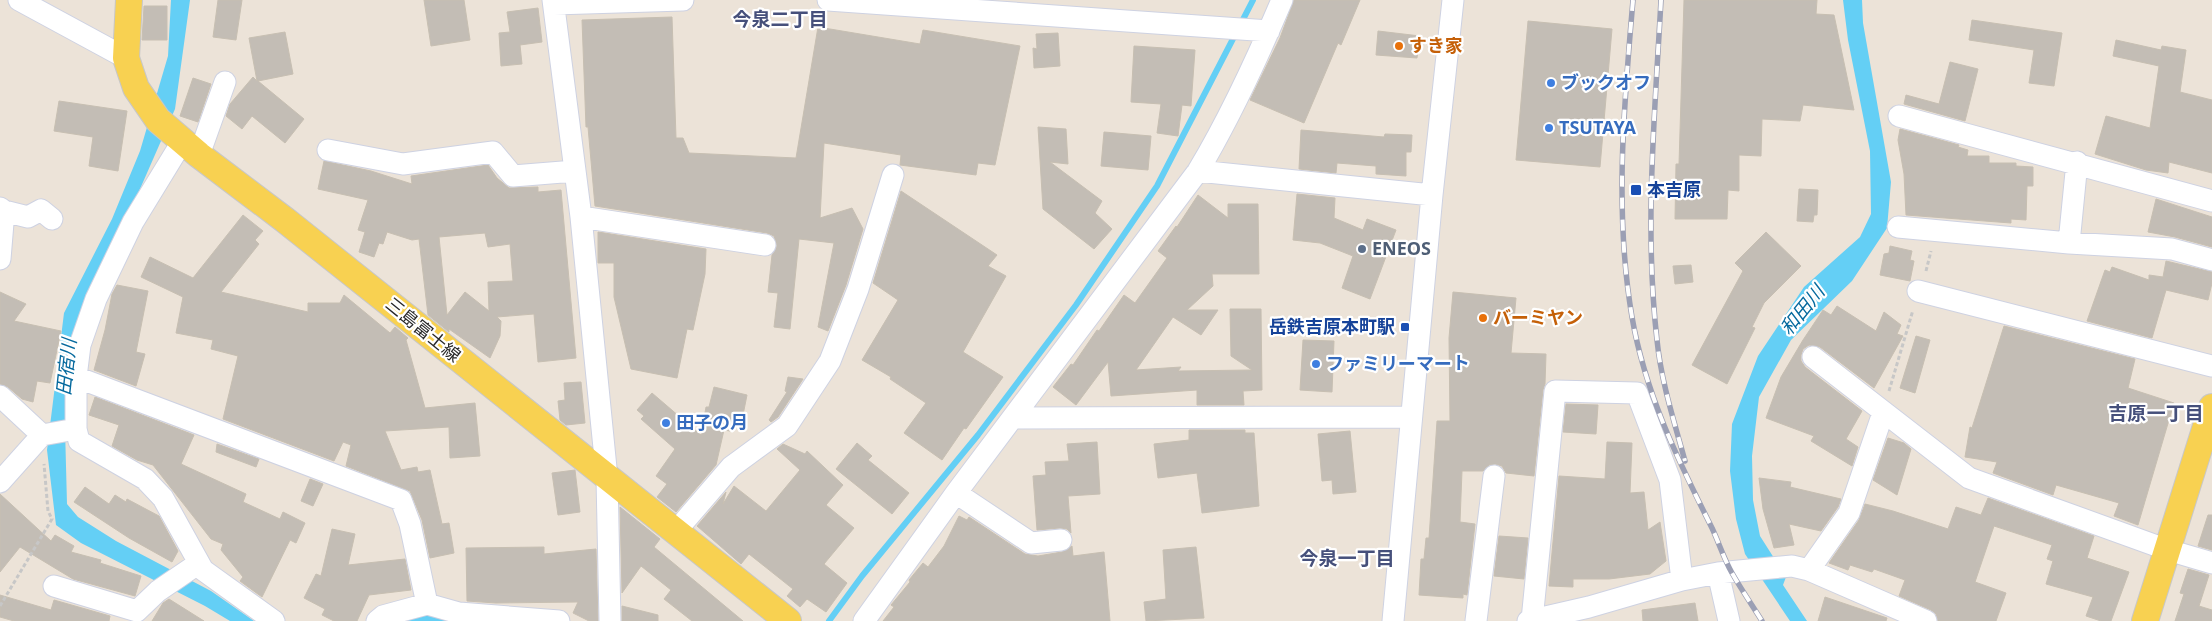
<svg xmlns="http://www.w3.org/2000/svg" width="2212" height="621" font-family="'Noto Sans','Noto Sans JP',sans-serif">
<style>
.water{fill:#64cff5}
.lines{fill:none;stroke-linecap:round;stroke-linejoin:round}
.stream{stroke:#64cff5;stroke-width:6}
.river{stroke:#64cff5;stroke-width:39}
.building{fill:#c3bdb5;stroke:#c7bfb2;fill-rule:evenodd}
.minor-casing{stroke:#ced2e2;stroke-width:23}
.major-casing{stroke:#c7c7c7;stroke-width:28}
.path{stroke:#c7c7c7;stroke-width:3;stroke-dasharray:4 2.5;stroke-linecap:butt}
.minor{stroke:#fff;stroke-width:21}
.major{stroke:#f8d151;stroke-width:26}
.rail-casing{stroke:#9b9fb4;stroke-width:5.5}
.rail{stroke:#fff;stroke-width:4;stroke-dasharray:11;stroke-linecap:butt}
.food-dot{fill:#e8710a;stroke:#fff;stroke-width:2}
.shop-dot{fill:#3f7fe0;stroke:#fff;stroke-width:2}
.transit-dot{fill:#1a4fb4;stroke:#fff;stroke-width:2}
.service-dot{fill:#5c6f8a;stroke:#fff;stroke-width:2}
.labels{text-anchor:middle;stroke-width:4.5;stroke-linejoin:round;paint-order:stroke}
.food-label{font-size:18px;font-weight:bold;fill:#c56008;stroke:#fff;text-anchor:start}
.shop-label{font-size:18px;font-weight:bold;fill:#366cbe;stroke:#fff;text-anchor:start}
.transit-label{font-size:18px;font-weight:bold;fill:#164399;stroke:#fff;text-anchor:start}
.service-label{font-size:18px;font-weight:bold;fill:#4e5e75;stroke:#fff;text-anchor:start}
.street-label{font-size:18px;fill:#282828;stroke:#fff}
.neighbourhood-label{font-size:19px;font-weight:bold;fill:#46507b;stroke:#fff}
.water-label{font-size:19px;font-style:italic;fill:#066a9e;stroke:#fff}
</style>
<rect width="100%" height="100%" fill="#ece3d8"/>
<path class="water" d="M171,0h19l-15,109 -49,112 -61,207 2,76 11,13 38,24 95,50 43,30h-24l-25,-15 -124,-63 -25,-18 -9,-75 17,-137 48,-94 28,-68 28,-95z
M1843,0h19l1,23 28,159 -4,46 -35,53 -61,59 -32,57 -7,59 1,44 7,36 26,41 -3,8 24,36h-17l-45,-67 -9,-35 -6,-48 2,-47 26,-68 46,-69 56,-50 11,-23 -1,-63 -22,-111z"/>
<g class="lines">
<path class="stream" d="M829,621l33,-45 116,-141 98,-130 81,-119 96,-186"/>
<path class="river" d="M418,621h12"/>
</g>
<path class="building" d="M218,0h24l-6,40 -23,-3z
M424,0h40l6,40 -39,6z
M1294,0h66l-19,45 -3,-2 -34,80 -54,-23 30,-62z
M1684,0h133l-1,14 18,1 20,95 -51,-5 -3,16 -38,-2 -1,37 -22,-1v36l-11,-1 -1,29h-52l1,-55h3z
M144,6h23v34h-25z
M538,8l4,34 -22,3 2,19 -21,2 -2,-33 11,-1 -3,-20z
M672,17l4,121h7l6,15 107,5 22,-131 102,17 3,-14 97,16 -25,119 -17,-2 -2,12 -76,-10 1,-10 -77,-12 -4,75 32,-10 11,21 -17,56 -18,46 -10,-4 16,-84 -35,-4 -9,90 -16,-2 4,-34 -10,-1 4,-37 5,-9 -3,-10 -7,-3 -172,-27 -7,-79h-2l-4,-107z
M1972,20l90,13 -8,53 -25,-3 5,-33 -65,-10z
M1528,21l84,8 -12,138 -84,-7z
M1378,31l42,5 -3,22 -41,-3z
M285,32l8,42 -35,7 46,38 -19,24 -33,-27 -10,13 -16,-13 4,-12 23,-27 4,4 -8,-43z
M1058,33l2,33 -26,2 -1,-20 4,1 -1,-15z
M2116,40l45,10 1,-4 24,4 -6,42 32,8v73l-43,-11 -1,11 -22,-3 -51,-16 11,-38 44,12 9,-62 -46,-10z
M1134,46l61,4 -4,56 -9,-1 -4,31 -21,-3 4,-29 -30,-2z
M1950,62l28,7 -13,52 -61,-17 2,-9 33,9z
M193,78l18,6 -13,38 -18,-6z
M59,101l68,10 -9,60 -29,-5 4,-29 -39,-6z
M1038,127l28,2 2,35 -18,-2 52,39 -7,12 17,16 -18,20 -51,-40z
M1900,129l59,16 -1,2 10,3 -1,6h22v7h27v3l17,1v19h-6l-1,34 -15,-1v4l-105,-8 -2,-41 -6,-34z
M1301,130l83,7 1,-3 27,1 -1,17h-5v24l-30,-2v-8l-39,-3 -1,10 -37,-4z
M1104,132l47,4 -3,34 -47,-4z
M324,161l47,10 41,13 -1,-8 77,-11 9,13 12,10 29,-1v5l23,-2 15,168 -38,4 -4,-48 -37,3 4,4 -1,15 -10,22 -41,-29v3l-21,-17 -9,-76 -7,1 -25,-8 -4,12 -4,-1 -5,14 -15,-5 6,-20 -7,-2 10,-30 -50,-11zM485,233l3,14 22,-3 3,37 -25,1 1,29 -24,-19 -18,23 -8,-78z
M1799,189l19,1 -1,25h-3l-1,7 -16,-1z
M901,191l96,64 -9,11 18,10 -43,76 40,25 -37,52 -2,-1 -22,32 -38,-27 22,-30 -36,-24 1,-2 -29,-17 36,-60 -25,-17z
M1297,194l38,4 -1,20 29,12 4,-11 29,11 -26,69 -28,-11 11,-32 -33,-13 -27,-3z
M1198,195l30,23v-14h30l1,70h-47l1,12 -26,24h31l-17,25 -28,-18 -37,53 45,-3 -3,4 74,-1 -21,-14 -1,-47h31l1,81 -19,1 1,14h-47v-15l-86,6 -3,-34 -32,43 -23,-18 18,-23 2,1 24,-35 2,1 25,-36 11,8 32,-45 -9,-7 18,-25 1,1z
M2156,199l56,18v30l-37,-10 -27,-5z
M243,215l20,16 -8,9 4,4 -38,48 87,20v-9h32l4,-8 46,38 5,-6 13,11 -2,2 19,68 50,-5 5,53 -30,2 -1,-31 -64,4 16,39 16,-3 1,5 12,-2 12,54 7,-1 5,30 -24,5 -8,-38 -12,-29 -64,-25 5,-21 -8,-3 -9,19 -111,-42 15,-63 -27,-7 2,-9 -37,-7 7,-36 -42,-20 9,-20 43,21z
M598,232l108,17 -1,25 -12,56 -6,-1 -10,49 -46,-9 -17,-72v-34h-16z
M1766,232l35,34 -37,37 -12,24 3,1 -28,56 -35,-19 51,-94 -8,-8z
M1890,246l22,5 -2,9 4,1 -4,20 -30,-6 4,-21 5,-1z
M2166,261l46,11v11l-4,17 -42,-10 -14,48 -65,-17 18,-51 5,2 2,-5 37,13v-5l14,2z
M1691,265l2,17 -18,2 -2,-18z
M117,285l31,6 -12,61 9,2 -9,32 -42,-16 11,-40 7,-36z
M0,292l26,12 -12,17 47,10 -11,52 -13,-2 -4,21 -11,-3 -14,-12 -8,-3z
M1453,292l63,6 -5,55 35,1 -1,30 -2,6 -9,86 -28,-3 -4,-7 -7,-2 -6,1 -6,6h-21l-2,51 15,2 -8,71 -4,-1v4l-44,-3 2,-36h3l2,-21h3l8,-117h13l-1,-83z
M1837,306l39,25 8,-19 17,13 -4,9 6,2 -29,52 -54,-41 -11,-2 -6,4 -2,6v6l4,6 57,44 -16,28 12,8 -6,19 -41,-25 3,-5 -48,-18 15,-41 22,-37 20,-30 8,5z
M2004,326l131,33 -7,29 46,15 -36,122 -24,-9 5,-13 -63,-18 -3,10 -60,-22 4,-11 -32,-5 5,-30 2,1z
M1916,336l14,4 -15,53 -15,-5z
M1303,340l31,1 -2,51 -32,-2z
M788,377l15,2 -25,38 -7,5 -2,-2 18,-28 -2,-1z
M581,382l4,41 -19,2 -6,-5 -2,-19 7,-1 -1,-17z
M714,387l33,8 -6,30 -9,-2 -2,8 -6,-1 -8,35 -40,47 -19,-15 10,-13 -11,-8 19,-27 -34,-30 3,-3 -7,-6 15,-17 49,42 5,-28h3z
M95,397l99,38 -13,29 65,30 -3,8 37,17 3,-7 22,11 -9,20 -6,-3 -28,57 -22,-16 3,-4 -22,-27 2,-6 -12,-5 -58,-74 -16,-5 -25,-14 7,-21 -30,-10z
M1566,404l32,1 -2,29 -33,-2z
M1189,430h56v3h9l5,73 -57,7 -5,-40 -39,5 -4,-34 35,-4z
M1350,431l6,61 -23,2 -1,-14 -10,1 -4,-47z
M1888,438l16,5 7,6 -14,46 -24,-15z
M1097,442l3,52 -32,2 3,37 -4,-4 -7,-1 -23,2 -4,-54 13,-1 -1,-13 24,-1 -2,-17z
M1607,442l25,1 -2,50 14,-1 4,38 12,-8 6,39 -16,13 -41,5h-36v8l-24,-1 10,-110 46,3z
M857,443l15,13 -4,4 41,33 -17,21 -56,-45z
M217,444l42,15 -3,8 -40,-15z
M783,444l22,10 2,-3 36,34 -17,20 28,23 -30,36 23,19 -21,29 -19,-13 -7,8 -13,-11 6,-7 -44,-35 -8,10 -44,-38 29,-34 -3,12 11,-18 32,25 34,-41 -23,-21z
M575,470l5,42 -22,3 -6,-42z
M1759,478l32,4 -1,5 51,12 -3,8 -17,24 -32,-7 5,21 -20,3 -11,-39z
M310,479l13,5 -10,22 -12,-5z
M85,487l24,17 6,-9 11,7 1,-3 32,17 19,35 -6,11 -43,-24 -55,-36z
M0,494l51,47 4,-6 19,11 -3,6 30,8 -1,3 41,13 -6,20 -62,-17 -53,-32 -20,25z
M1988,498l106,38 -7,22 42,14 -18,49h-10l-15,-5 7,-19 -47,-13 7,-23 -6,-2 5,-14 -58,-19 -19,56 31,11 -10,28h-58l-2,-7 -5,-4 -32,-14 6,-16 -31,-11 -2,3 -22,-7 -2,5 -19,-7 30,-43 6,-16 28,7 55,18 8,-22 25,8z
M620,507l40,32 -6,8 89,74h-51l-28,-22 7,-9 -30,-24 -19,27z
M2208,515h4v35l-14,-4z
M959,516l8,4 2,-3 56,37 13,2 24,-4 10,-6 1,10 31,-4 6,69h-227l11,-14 -3,-2 19,-23 -1,-2 14,-17 5,4 16,-21z
M332,529l23,5 -7,31 57,-6 6,31 -42,5 -12,26h-23l-12,-6 3,-6 -21,-11 12,-24 5,2z
M1499,536l29,2 -4,41 -30,-3z
M544,547v7l52,-5 2,72h-9l-16,-8 5,-11 -82,1 -29,-2 -1,-53z
M1196,547l8,71 -58,3 -2,-19 22,-3 -3,-49z
M2188,569l21,6 -10,31 13,4v11h-37l9,-27 -4,-1z
M0,595l51,15 3,-10 56,16 -1,5h-95l-14,-4z
M1825,597l62,21 -1,3h-68z
M169,599l35,22h-52l11,-18z
M1695,603l3,18h-55l-1,-11z
M622,606l36,9v6h-36z"/>
<g class="lines">
<g class="minor-casing">
<path id="minor" d="M19,0l107,58
M553,0l28,217 26,261 3,143
M828,0l441,31
M554,4l129,-4
M1899,116l313,85
M182,142l-49,80 -37,77 -16,46 -4,32v52l3,12 66,38 18,19 40,72 71,51
M328,150l75,14 90,-12 20,24 62,-5
M199,155l26,-73
M1198,171l234,24
M0,208l4,3 -4,48
M4,211l24,6 13,-7 11,9
M581,217l184,28
M1898,227l171,16 103,6 40,11
M2069,243l8,-81
M1918,291l294,75
M1813,357l156,121 199,72 44,13
M76,377l325,123 9,24 17,80
M0,396l42,39
M1013,418l398,-1
M0,482l42,-47 34,-6
M956,493l75,50 30,-3
M676,531l55,-64 56,-41 43,-65 28,-72 35,-114
M1809,570l40,-57 34,-100
M1718,573l11,48
M54,586l83,25 21,-20 41,-28
M1532,620l23,-229 82,2 33,87 12,100
M377,621l6,-5 44,-12 32,9 100,8
M864,621l92,-128 242,-322c33,-55 59,-112 84,-171
M1393,621l39,-426 21,-195
M1476,621l18,-145
M1528,621l61,-14 93,-27 36,-7 74,-7 17,4 117,51"/>
</g>
<g class="major-casing">
<path id="major" d="M129,0l-3,58 10,30 22,32 41,35 86,65 503,401
M2145,621l67,-214"/>
</g>
<path class="path" d="M1926,271l5,-20
M1889,391l24,-81
M0,606l52,-87 -4,-8 -4,-47"/>
<use href="#minor" class="minor"/>
<use href="#major" class="major"/>
<g class="rail-casing">
<path id="rail" d="M1633,0c-9,105 -19,212 -1,317 13,76 46,143 80,211 7,15 12,31 20,45 9,16 20,32 30,48
M1661,0c-6,113 -17,227 -4,340 4,41 17,81 28,121"/>
</g>
<use href="#rail" class="rail"/>
</g>
<g class="food-dot">
<circle cx="1399" cy="46" r="5"/>
<circle cx="1483" cy="318" r="5"/>
</g>
<g class="shop-dot">
<circle cx="1551" cy="83" r="5"/>
<circle cx="1549" cy="128" r="5"/>
<circle cx="1316" cy="364" r="5"/>
<circle cx="666" cy="423" r="5"/>
</g>
<g class="transit-dot">
<rect x="1630" y="184" width="12" height="12" rx="2.5"/>
<rect x="1400" y="322" width="10" height="10" rx="2.5"/>
</g>
<circle class="service-dot" cx="1362" cy="249" r="5"/>
<g class="labels">
<g class="food-label">
<text x="1409" y="52">すき家</text>
<text x="1493" y="324">バーミヤン</text>
</g>
<g class="shop-label">
<text x="1561" y="89">ブックオフ</text>
<text x="1559" y="134">TSUTAYA</text>
<text x="1326" y="370">ファミリーマート</text>
<text x="676" y="429">田子の月</text>
</g>
<g class="transit-label">
<text x="1647" y="196">本吉原</text>
<text x="1395" y="333" text-anchor="end">岳鉄吉原本町駅</text>
</g>
<g class="service-label">
<text x="1372" y="255">ENEOS</text>
</g>
<g class="street-label">
<text transform="translate(423 330) rotate(39)" y="6">三島富士線</text>
</g>
<g class="neighbourhood-label">
<text x="780" y="26">今泉二丁目</text>
<text x="2156" y="420">吉原一丁目</text>
<text x="1347" y="565">今泉一丁目</text>
</g>
<g class="water-label">
<text transform="translate(1802 310) rotate(-51)" y="7">和田川</text>
<text transform="translate(66 367) rotate(-84)" y="7">田宿川</text>
</g>
</g>
</svg>
